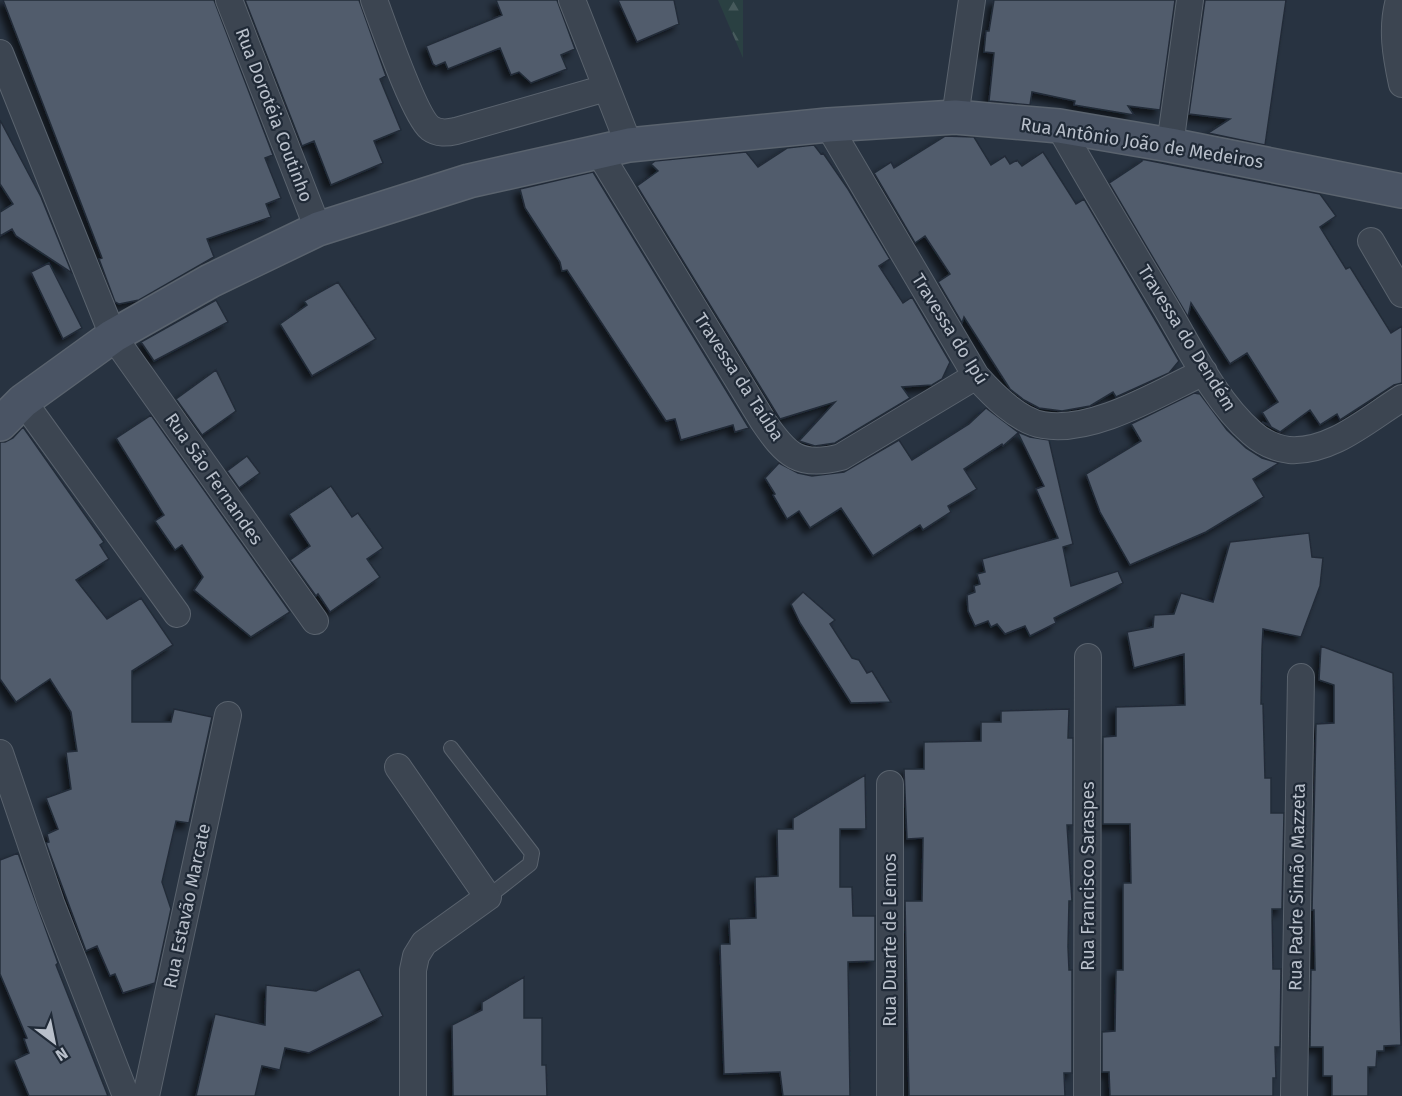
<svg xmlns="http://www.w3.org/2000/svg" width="1402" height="1096" font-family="'Fira Sans',sans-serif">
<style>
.forest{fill:url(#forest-firs)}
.building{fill:#515c6c;stroke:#222c38;stroke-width:1.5;filter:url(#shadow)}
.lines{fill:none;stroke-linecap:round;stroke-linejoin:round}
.lane-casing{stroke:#5a636e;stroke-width:16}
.street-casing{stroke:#5a636e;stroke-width:28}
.secondary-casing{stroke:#5a636e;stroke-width:36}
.lane{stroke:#3c4551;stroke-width:14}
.street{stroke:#3c4551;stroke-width:26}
.secondary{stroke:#4a5464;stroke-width:33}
.labels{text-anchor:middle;stroke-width:4.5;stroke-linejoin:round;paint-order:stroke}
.street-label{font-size:18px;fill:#b9c0cb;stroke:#202a37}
</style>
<defs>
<pattern id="forest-firs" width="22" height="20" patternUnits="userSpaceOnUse" patternTransform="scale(1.5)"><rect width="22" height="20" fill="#2a4042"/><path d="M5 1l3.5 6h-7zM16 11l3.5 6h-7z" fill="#475a5c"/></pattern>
<filter id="shadow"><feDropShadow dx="-5.5" dy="5.5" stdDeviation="3" flood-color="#0009"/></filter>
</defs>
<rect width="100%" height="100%" fill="#283341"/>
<path class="forest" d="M718,0h25v58z"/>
<path class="building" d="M3,0h211l59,155 -8,3 16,40 -15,6 5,13 -64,22 7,18 -75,43 -20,4 -4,-2 -16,-43 3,-1z
M245,0h114l27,76 -6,3 21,51 -27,11 9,22 -52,22 -17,-44 -12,5z
M496,0h61l18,49 -14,6 6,14 -36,14 -12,-11 -8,3 -11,-27 -52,21 -3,-7 -9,4 -3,-2 -7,-18 76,-31z
M618,0h56l5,24 -42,18z
M994,0h181l-15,110 -32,-4 6,9 -60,-10 1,-4 -43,-9 -2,13 -41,-4 5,-48 -10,-1 2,-21h3z
M1205,0h81l-21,145 -57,-12 22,-14 -41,-5z
M0,120l41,77 31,76 -56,-37 -4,-7 -12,7v-24l13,-8 -13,-20z
M945,136l29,1 17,28 14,-9 5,8 7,-4 5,6 21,-14 33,52 8,-5 77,131 18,31 -10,12 -53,24 -3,-5 -23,14 -28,5 -23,-3 -15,-8 -14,-11 -46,-72 -2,6 -24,-41 12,-8 -25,-38 -10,7 -41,-70 17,-11 3,6z
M814,145l7,9 2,-1 25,36 42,70 -11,7 24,37 9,-6 38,65 -8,17 -10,6 -30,2 8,11 -75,45 -20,3 -16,-5 36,-39 -55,17 -143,-233 21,-15 -7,-7 4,-3 91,-9 12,15 29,-19z
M1141,159l179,35 16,22 -16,11 26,42 4,-2 41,66 11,-7v57l-8,2 -54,35 -3,-6 -17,11 -10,-15 -30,22 -18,-10 8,3 -8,-13 16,-10 -31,-49 -17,11 -39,-61 -3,14 -79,-134 29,-19 4,-3z
M593,172l156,256 -14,4 -2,-7 -52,15 -6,-21 -9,2 -99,-151 -5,1 -2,-9 -35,-54 -5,-19z
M49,263l33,65 -19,11 -32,-67z
M338,282l38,57 -64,37 -32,-52 27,-19 -3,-4z
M216,300l12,22 -74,39 -13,-19z
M216,370l20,41 -34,24 -26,-36z
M1194,393l6,1 27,36 19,18 16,10 17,5 -26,16 11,18 -58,35 -76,33 -30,-53 -14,-38 55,-33 -10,-17z
M986,408l32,24 12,5 19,3 24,104 -10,3 8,39 47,-15 5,12 -69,35 2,5 -26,13 -5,-10 -20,8 -8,-10 -6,3 -3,-6 -13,5 -7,-15 -1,-16 8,-3 -1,-6 6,-2 -3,-10 8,-2 -3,-13 76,-21 -22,-49 8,-3 -26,-53 -15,13 -1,-2 -38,25 13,20 -29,17 3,6 -28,18 -3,-5 -47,31 -32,-48 -31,20 -11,-17 -12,8 -14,-24 2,-1 -10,-16 14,-15 19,10 14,3 32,-4 55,-32 13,20 57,-36z
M151,415l139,197 -39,25 -57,-47 9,-13 -21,-32 -7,5 -20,-29 9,-6 -48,-77z
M23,427l81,115 -4,3 9,14 -33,21 31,39 34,-21 32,47 -41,26v51h39l3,-13 38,8 -23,106 -13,-2 -14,61 9,27 -16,74 -32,10 -8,-19 -5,2 -13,-30 -11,5 -40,-108 3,-1 -2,-8 11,-5 -12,-31 25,-9 -5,-37 11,-1 -6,-39 -21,-33 -34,23 -16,-23v-237h5l8,-4z
M247,456l13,17 -21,15 -12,-17z
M331,486l21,31 6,-4 25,35 -16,11 13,18 -50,35 -12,-18 -2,2 -26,-36 20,-14 -21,-32z
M1309,533l3,24 11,1 -3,28 -19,51 -38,-8 -1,20 -1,55h2l2,74h6v35h13l-2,96h-10l1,60h8l-1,78h-5l1,31h-3v18h-163l-1,-24h-7v-40l13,-1 1,-61h7v-87h8l-1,-59h-27v-87l13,-1v-29l69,-2 -1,-51 -50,14 -7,-36 26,-5 1,-12 20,-1 7,-21 32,9 17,-60z
M803,592l32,28 -5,4 22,34 7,2 8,13 5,-2 19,31 -40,1 -51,-80 -9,-19z
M1321,646l72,27 8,372 -17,1v5h-7l-1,16h-8v29h-36v-20h-9v-29h-13l1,-77h4l-1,-60h-2l4,-186 18,-1v-38l-15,-5z
M1069,709l-1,29h5v87h-6l5,76h-3l-1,46 1,23h3v103h-8l1,23h-156l-4,-195h17l1,-63 -16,1 -3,-70h20v-27l57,-1v-19h20v-11z
M865,775l1,54h-26v58h12l1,29h22v45l-27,1 2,134h-67l-3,-24 -56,2 -4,-130h10l-1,-25 27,-1 -1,-41 23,-1 -1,-47h16v-11z
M18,853l40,110 -2,2 52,131h-79l-15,-36 15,-7 -5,-14 3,-1 -27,-64v-114z
M359,969l24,47 -74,37 -24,-5 -5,22 -18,-4 -7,30h-59l19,-82 50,11 1,-40 50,6z
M524,977v41h18v47h4l1,31h-94l-1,-71 30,-15v-8z"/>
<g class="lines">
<g class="lane-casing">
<path id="lane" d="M451,748l81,105 -2,11 -42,33"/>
</g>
<g class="street-casing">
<path id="street" d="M229,0l89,229
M374,0c9,24 40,115 56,128 8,6 17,5 26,3l150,-43
M572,0l57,145
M1399,0c-8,28 -3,56 3,84
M0,53l113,283 202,285
M955,117l17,-117
M828,125l148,251c16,18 42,45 67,49 50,9 116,-32 161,-53
M1059,126c34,60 70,120 106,180 25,42 50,95 87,127 10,9 23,15 37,17 42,3 79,-31 113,-52
M1170,145l20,-145
M598,151l165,270c23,34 36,47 78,36l135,-81
M1371,241l31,53
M23,401l154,213
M0,753l51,150 75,193
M398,767l90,130 -64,46 -8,13 -3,14v126
M146,1096l82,-381
M890,1096v-312
M1087,1096l1,-439
M1294,1096l7,-419"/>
</g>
<g class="secondary-casing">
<path id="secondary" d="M0,424l23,-23 90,-65 97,-55 108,-52 151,-48 160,-36 199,-20 127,-8 104,9 111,19 232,46"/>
</g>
<use href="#lane" class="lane"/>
<use href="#street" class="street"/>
<use href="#secondary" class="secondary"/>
</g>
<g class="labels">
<g class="street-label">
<text transform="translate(274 115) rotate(69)" y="6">Rua Dorotéia Coutinho</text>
<text transform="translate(1142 143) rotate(9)" y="6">Rua Antônio João de Medeiros</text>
<text transform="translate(950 329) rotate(58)" y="6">Travessa do Ipú</text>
<text transform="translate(1187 338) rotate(58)" y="6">Travessa do Dendém</text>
<text transform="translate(739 377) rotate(57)" y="6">Travessa da Taúba</text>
<text transform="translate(214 479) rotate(55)" y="6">Rua São Fernandes</text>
<text transform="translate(1088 876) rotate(-90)" y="6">Rua Francisco Saraspes</text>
<text transform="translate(1297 887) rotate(-89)" y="6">Rua Padre Simão Mazzeta</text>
<text transform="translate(187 906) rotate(-78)" y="6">Rua Estavão Marcate</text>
<text transform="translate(890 940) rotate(-90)" y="6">Rua Duarte de Lemos</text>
</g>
</g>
<g transform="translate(54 1042) rotate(148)" stroke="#202a37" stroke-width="4.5" paint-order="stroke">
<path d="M0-4.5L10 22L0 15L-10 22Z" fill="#b9c0cb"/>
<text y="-9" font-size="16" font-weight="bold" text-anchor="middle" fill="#b9c0cb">N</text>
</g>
</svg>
